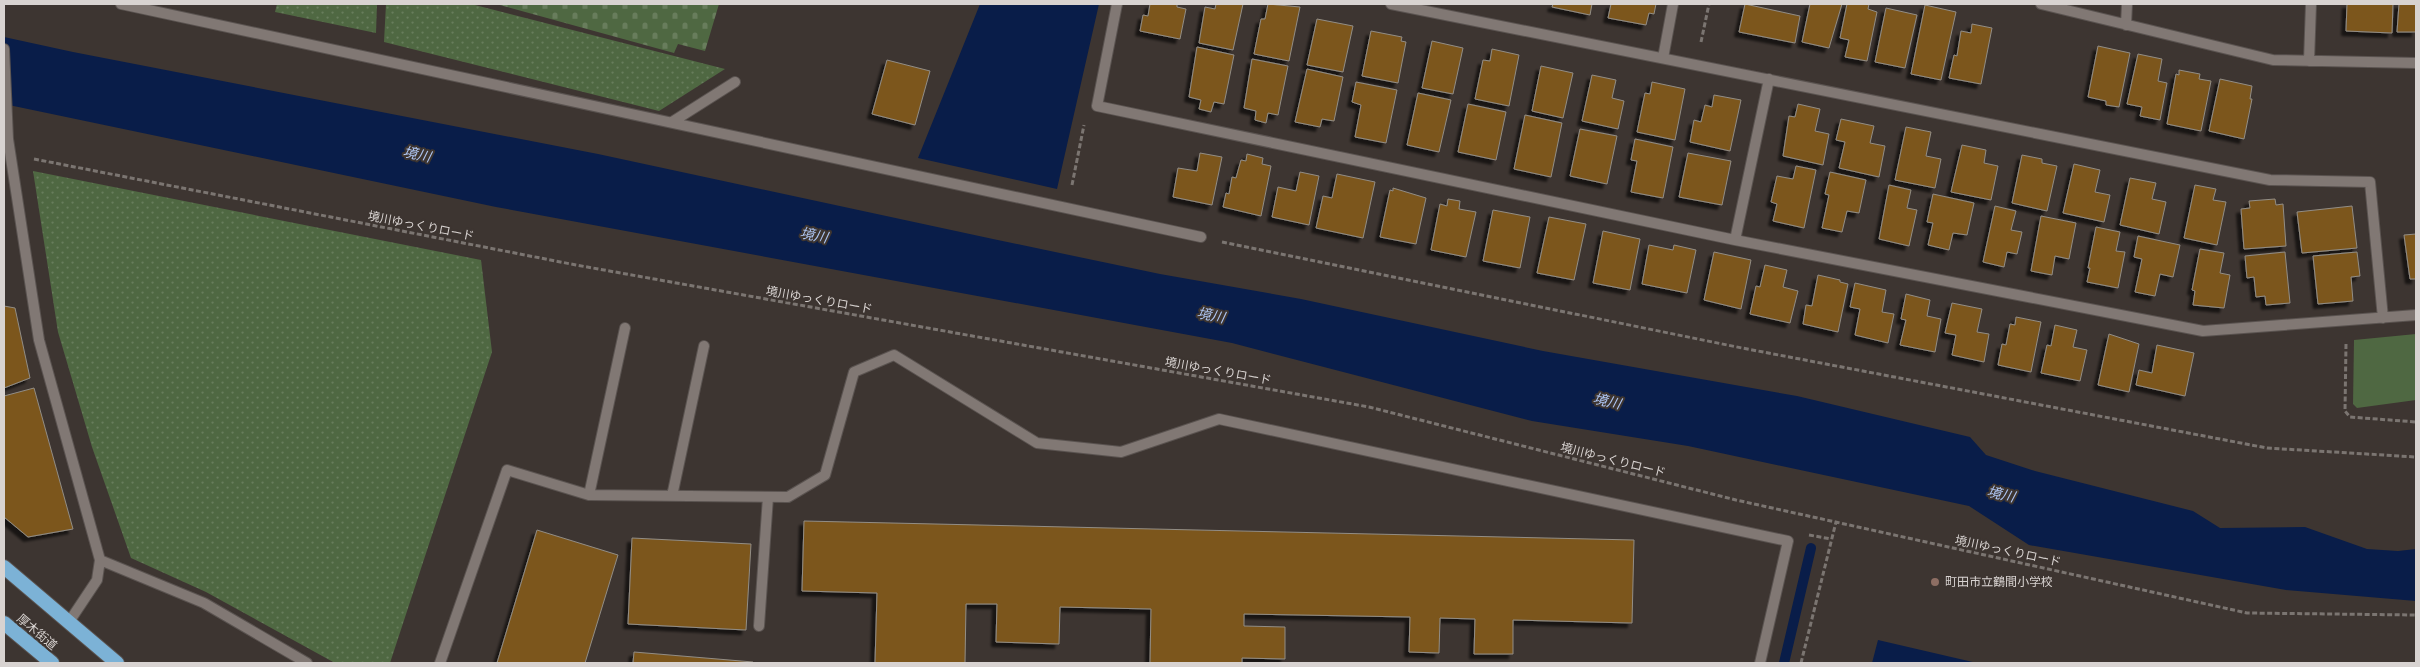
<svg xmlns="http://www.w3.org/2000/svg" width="2420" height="667" font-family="'PT Serif','Noto Sans JP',serif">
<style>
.grass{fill:url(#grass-dots)}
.cemetery{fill:url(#cemetery-stones)}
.park{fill:#4f6842}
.water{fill:#091d49}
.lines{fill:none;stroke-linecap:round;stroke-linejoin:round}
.stream{stroke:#091d49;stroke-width:10}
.building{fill:#7c571f;stroke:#928d85;filter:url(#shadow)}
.service-casing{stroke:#5a5350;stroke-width:12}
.minor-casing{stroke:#5a5350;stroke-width:12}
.trunk-casing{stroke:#5a5350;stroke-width:16}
.path{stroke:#7b7571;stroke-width:3;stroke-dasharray:5 2.5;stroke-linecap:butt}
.service{stroke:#817874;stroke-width:10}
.minor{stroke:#817874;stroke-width:10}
.trunk{stroke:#7cb2d6;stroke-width:14}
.education-dot{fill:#8d6e63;stroke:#3d3531;stroke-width:2}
.labels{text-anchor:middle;stroke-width:4;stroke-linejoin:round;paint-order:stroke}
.street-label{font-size:12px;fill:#d8d3d1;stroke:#3d3531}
.poi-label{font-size:12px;fill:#d8d3d1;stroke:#3d3531;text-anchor:start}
.water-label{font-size:14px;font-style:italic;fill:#afc7f5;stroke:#3d3531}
</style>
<defs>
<pattern id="grass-dots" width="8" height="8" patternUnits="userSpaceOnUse" patternTransform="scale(1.25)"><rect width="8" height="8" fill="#4f6842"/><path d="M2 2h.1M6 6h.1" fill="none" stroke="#687d5c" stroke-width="1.8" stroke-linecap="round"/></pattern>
<pattern id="cemetery-stones" width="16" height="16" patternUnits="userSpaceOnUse" patternTransform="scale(1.25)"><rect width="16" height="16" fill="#4f6842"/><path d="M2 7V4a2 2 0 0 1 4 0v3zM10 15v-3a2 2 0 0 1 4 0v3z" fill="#687d5c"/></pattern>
<filter id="shadow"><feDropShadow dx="-4.5" dy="4.5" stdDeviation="1" flood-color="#0009"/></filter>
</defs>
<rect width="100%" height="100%" fill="#3d3531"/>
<path class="grass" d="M277,4h100l-1,29 -101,-21z
M386,4h85l254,65 -66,42 -275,-69z
M33,171l448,89 11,92 -102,311h-55l-129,-71 -75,-34 -39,-111 -34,-115z"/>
<path class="cemetery" d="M496,4h223l-14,47 -27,-7 -4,9z"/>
<path class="park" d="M2416,334v66l-59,8 -4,-4 1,-64z"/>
<path class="water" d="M980,4h119l-42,185 -139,-31z
M4,37l69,15 525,102 395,85 167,35 141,25 242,52 254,45 173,41 16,18 49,16 158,40 27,17 85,-1 62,22 31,2 18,-2v52l-130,-11 -257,-45 -60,-39 -281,-60 -156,-25 -300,-78 -736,-136 -492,-103z
M1878,640l99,23h-105z"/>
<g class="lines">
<path class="stream" d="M1784,663l27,-115"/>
</g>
<path class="building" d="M1150,4h27v3l9,2 -6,30 -40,-8 3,-16 5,1z
M1216,4h27l-10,46 -34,-7 6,-36 10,2z
M1268,4l32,3 -11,54 -35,-7 7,-35h4z
M1553,4h39l-2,11 -38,-8z
M1611,4h45l-2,10 -5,-1 -3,12 -38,-7z
M1745,4l55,12 -5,27 -56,-11z
M1810,4h32l-13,44 -27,-6z
M1847,4h22l-1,5 9,3 -10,49 -22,-4 4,-17 -9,-2z
M2347,4h46l-1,29 -46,-2z
M2399,4h17v28h-19z
M1925,5l31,7 -15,68 -30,-6z
M1886,8l31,7 -12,53 -30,-6z
M1317,19l36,7 -10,46 -36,-7z
M1972,24l20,4 -11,56 -32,-6 5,-23 3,1 4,-25 10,2z
M1371,31l31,6 -1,4 5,1 -8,41 -36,-7z
M1432,41l31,7 -10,46 -31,-6z
M2098,46l32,7 -11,54 -13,-2v-4l-18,-4z
M1197,47l37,8 -10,49 -10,-2 -3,10 -12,-3 2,-9 -12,-3z
M1492,49l27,6 -10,51 -34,-7 8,-39 7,1z
M2138,54l24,5 -4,22 9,2 -7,37 -20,-4 2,-9 -15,-3z
M1252,59l36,7 -10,49 -10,-2 -2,10 -11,-3 1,-9 -12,-3z
M887,60l43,11 -15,54 -43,-11z
M1541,66l32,7 -10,45 -31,-7z
M1307,69l36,8 -9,44 -12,-2 -2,8 -25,-5z
M2179,70l21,4 -1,5 12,2 -10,50 -34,-7 9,-50 3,1z
M1592,75l24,5 -4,18 12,3 -6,28 -36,-8z
M2220,79l32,7 -2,13h2l-8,40 -35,-8z
M1356,82l41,8 -11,53 -31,-6 6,-32 -9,-3z
M1652,82l33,7 -10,51 -38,-8 8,-39 5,1z
M1418,93l33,7 -12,52 -32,-7z
M1714,95l27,5 -11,51 -40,-9 4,-22 7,2 4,-17 7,2z
M1468,104l38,8 -10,48 -38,-8z
M1798,104l22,5 -5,22 14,3 -6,31 -40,-9 6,-40 6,1z
M1525,115l37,8 -11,54 -37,-8z
M1841,119l33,7 -4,17 15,3 -6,31 -40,-9 6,-26 -9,-2z
M1906,127l25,5 -5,24 15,3 -6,29 -40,-8z
M1580,129l37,7 -10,48 -37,-8z
M1635,139l38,8 -10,51 -32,-6 6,-31 -6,-1z
M1962,145l24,5 -2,13 14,3 -7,34 -40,-8z
M1200,153l22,4 -10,48 -39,-8 5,-29 19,3z
M1688,153l43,8 -9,44 -43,-8z
M1247,154l16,4 -1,6 9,2 -10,50 -38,-9 3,-14 3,1 3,-17 4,1 5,-18 5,1z
M2022,155l20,4v4l15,3 -10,45 -35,-8z
M2074,164l26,6 -5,22 15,3 -6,27 -41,-9z
M1796,166l20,4 -12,58 -31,-7 4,-17 -6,-2 6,-26 16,3z
M1300,172l19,4 -10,49 -37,-8 6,-30 18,4z
M1830,172l36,8 -7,33 -12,-2 -5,21 -20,-4 7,-33 -4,-1z
M1337,174l38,8 -12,56 -47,-10 7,-32 9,2z
M2130,178l26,5 -4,16 14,3 -7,32 -39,-9z
M1889,185l22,5 -4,18 10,2 -8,36 -30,-7z
M2195,185l21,4 -3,11 13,2 -9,43 -33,-7z
M1393,188l33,10 -10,46 -36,-7 10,-47 3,1z
M1933,194l41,9 -7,32 -14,-2 -4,17 -21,-5 5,-22 -6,-1z
M1448,199l12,2 -1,8 17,3 -10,45 -35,-7 9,-46 7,2z
M2275,199l1,6 7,-1 3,42 -42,3 -3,-40 9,-1 -1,-7z
M1995,206l21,5 -5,19 11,2 -5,22 -10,-2 -3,15 -21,-5z
M2352,206l5,42 -55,5 -5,-41z
M1493,210l37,7 -10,51 -37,-7z
M2041,216l35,7 -7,36 -14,-3 -3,19 -21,-4z
M1549,217l37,7 -12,56 -37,-7z
M2096,227l24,5 -4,19 9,1 -7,36 -31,-6 3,-14h-2z
M1603,231l37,8 -10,51 -37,-7z
M2416,234v45h-6l-6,-44z
M2138,236l42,9 -7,32 -13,-3 -5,22 -20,-4 7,-33 -8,-2z
M1649,245l24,5 1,-5 22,5 -9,43 -45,-9z
M2200,249l24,4 -4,20 10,2 -6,33 -31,-3 2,-14 -3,-1z
M1714,252l37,8 -10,49 -37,-9z
M2285,252l5,51 -24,2 -1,-9 -9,1 -2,-20 -7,1 -2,-22z
M2357,252l3,24 -9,1 2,24 -35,3 -5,-48z
M1765,265l22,5 -4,17 15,4 -8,32 -40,-9 6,-28 4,1z
M1818,275l22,5v2l8,2 -10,48 -35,-8 3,-19 6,1z
M1855,283l31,7 -4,22 12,2 -6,29 -33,-8 5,-26 -10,-2z
M1906,294l24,6 -3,16 14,3 -6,33 -35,-7 6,-25 -5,-1z
M1952,303l30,6 -5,23 12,2 -5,28 -32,-7 4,-20 -11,-2z
M4,306l11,2 15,70 -26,10z
M2016,317l25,5 -10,50 -33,-7 4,-21 4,1 4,-21 5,1z
M2055,325l22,5 -4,17 14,3 -7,31 -39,-8 6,-28 4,1z
M2109,334l30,10 -10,48 -31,-7z
M2157,345l37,8 -9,43 -49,-11 3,-15 13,3z
M34,388l39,141 -45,8 -24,-20v-121z
M804,521l830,19 -2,83 -119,-3v34h-39l1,-35 -35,-1 -1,35 -30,-1 1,-35 -166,-3v12l41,1v32l-43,-1v5h-92l1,-54 -91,-2 -1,37 -63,-2 1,-38h-31l-1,59h-90l2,-70 -75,-2z
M537,530l81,25 -33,108h-88z
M632,538l119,6 -5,86 -118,-6z
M634,652l119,10v1h-120z"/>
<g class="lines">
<g class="service-casing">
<path id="service" d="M121,4l1080,233
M672,122l63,-40
M759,626l9,-129"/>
</g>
<g class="minor-casing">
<path id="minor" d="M1117,4l-20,102 638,134 468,91 213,-16
M1391,4l879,176 100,2 13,136
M2041,4l232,56 143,3
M2126,25l1,-21
M4,49l4,90 31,201 61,220 -3,20 -28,42
M1663,58l10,-54
M2309,61l2,-57
M1735,240l34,-161
M589,495l36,-167
M672,496l32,-150
M100,560l104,43 103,60
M440,663l67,-193 82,25 199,2 37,-22 29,-103 40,-17 143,88 84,9 98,-33 569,122 -28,122"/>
</g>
<g class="trunk-casing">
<path id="trunk" d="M4,567l113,96
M4,623l48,40"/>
</g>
<path class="path" d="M1701,42l8,-38
M34,159l542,106 793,142 367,93 511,113 169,2
M1072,185l12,-60
M1222,242l520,106 525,100 149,9
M2346,344l-1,67 5,6 66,5
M1809,535l22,4
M1801,663l35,-141"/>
<use href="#service" class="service"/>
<use href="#minor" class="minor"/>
<use href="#trunk" class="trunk"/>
</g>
<circle class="education-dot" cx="1935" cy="582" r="5"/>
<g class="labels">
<g class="street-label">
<text transform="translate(421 226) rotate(11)" y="4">境川ゆっくりロード</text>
<text transform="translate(819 300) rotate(10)" y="4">境川ゆっくりロード</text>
<text transform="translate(1218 371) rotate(10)" y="4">境川ゆっくりロード</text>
<text transform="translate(1613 460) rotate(14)" y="4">境川ゆっくりロード</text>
<text transform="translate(2008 551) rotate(12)" y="4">境川ゆっくりロード</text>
<text transform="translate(37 632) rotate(40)" y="4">厚木街道</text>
</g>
<g class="poi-label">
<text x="1945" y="586">町田市立鶴間小学校</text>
</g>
<g class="water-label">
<text transform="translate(417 154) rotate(12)" y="5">境川</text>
<text transform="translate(814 235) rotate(11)" y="5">境川</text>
<text transform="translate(1211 315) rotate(11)" y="5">境川</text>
<text transform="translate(1607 401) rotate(13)" y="5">境川</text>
<text transform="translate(2001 494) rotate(13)" y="5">境川</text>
</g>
</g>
<rect width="2420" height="667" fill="none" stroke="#d8d3d1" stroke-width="10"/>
</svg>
